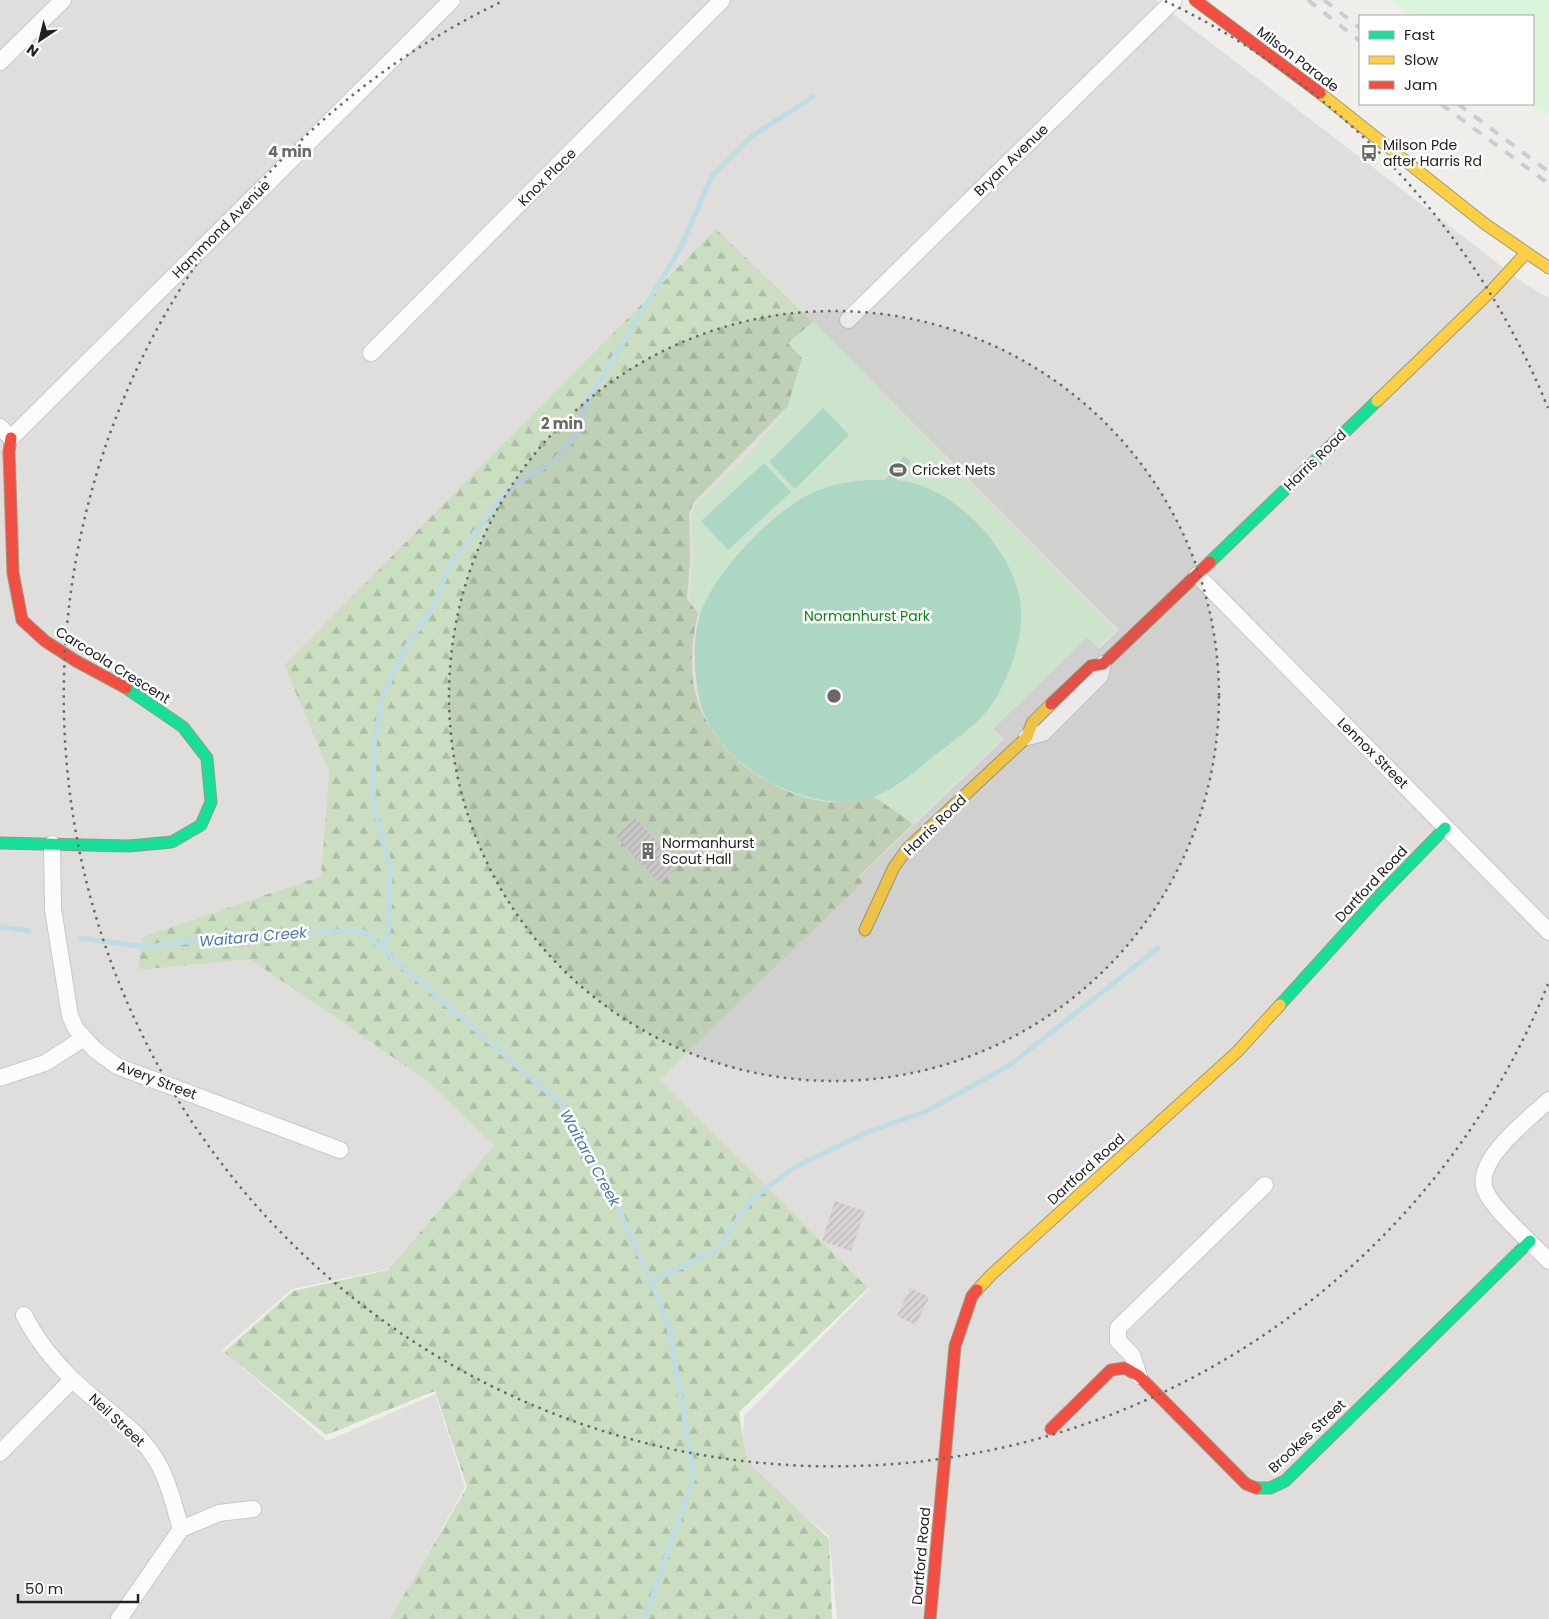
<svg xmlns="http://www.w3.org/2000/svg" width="1549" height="1619" font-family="Poppins,sans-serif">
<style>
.residential{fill:#dfdedc}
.forest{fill:url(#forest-firs)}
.park{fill:#daf5da}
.pitch{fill:#b7e6d2}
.parking{fill:#e0dfde}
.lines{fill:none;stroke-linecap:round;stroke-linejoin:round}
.stream{stroke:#bfdbe3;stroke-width:5}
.building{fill:url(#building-hatch)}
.street-casing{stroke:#c9c8c7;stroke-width:18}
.fast-casing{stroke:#999a82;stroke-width:13}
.slow-casing{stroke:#999a82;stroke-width:13}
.jam-casing{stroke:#999a82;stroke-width:13}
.street{stroke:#fdfcfc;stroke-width:16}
.fast{stroke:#16e098;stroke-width:11}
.slow{stroke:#ffcf43;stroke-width:11}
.jam{stroke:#f24e42;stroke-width:11}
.rail{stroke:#ccc;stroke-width:4;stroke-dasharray:10 10;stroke-linecap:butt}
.ring{fill:none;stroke:#6a6968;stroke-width:2.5;stroke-dasharray:2.5 5}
.labels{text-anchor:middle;stroke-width:5;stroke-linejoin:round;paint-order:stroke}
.street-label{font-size:14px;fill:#222;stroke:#fff}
.poi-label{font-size:14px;fill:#222;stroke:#fff;text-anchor:start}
.park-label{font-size:14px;fill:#0c8416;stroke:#fff}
.water-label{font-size:15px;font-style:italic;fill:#4a7aab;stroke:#fff}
.centre{fill:#6a6968;stroke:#fff;stroke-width:2.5}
.ring-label{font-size:15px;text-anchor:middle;font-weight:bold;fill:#6a6968;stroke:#fff;stroke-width:5;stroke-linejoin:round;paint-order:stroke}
</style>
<defs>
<pattern id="forest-firs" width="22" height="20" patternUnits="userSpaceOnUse" patternTransform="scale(1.25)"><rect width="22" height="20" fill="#cbdec1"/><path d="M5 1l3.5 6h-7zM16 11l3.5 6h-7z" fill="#aebea6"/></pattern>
<pattern id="building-hatch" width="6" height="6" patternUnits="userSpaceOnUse" patternTransform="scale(1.25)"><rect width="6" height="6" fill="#d7d4d2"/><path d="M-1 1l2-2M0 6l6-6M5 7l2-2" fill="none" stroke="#b8b6b4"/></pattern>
</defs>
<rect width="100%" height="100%" fill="#f0eeeb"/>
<path class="residential" d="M0,0h1155l370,284 24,14v1321h-712l-8,-83 -88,-72 3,-48 125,-127 -211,-209 205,-198 -5,-4 261,-248 -306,-308 -97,-93 -432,436 45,107 -8,104 -179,61 -4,33 112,-12 176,122 68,65 -105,124 -97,20 -70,61 105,91 108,-47 30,93 -74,132h-391z"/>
<path class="forest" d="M716,229l97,93 -25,21 14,15 -14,48 -95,97 -4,12 1,44 -3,40 11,14c-6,25 -9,57 -2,83 12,41 51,83 93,93 20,5 44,3 65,5 5,0 13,-1 19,1 11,4 30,22 40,29l-55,53 5,5 -204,198 209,208 -129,124 7,48 83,79 3,80h-442l77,-132 -32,-96 -109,44 -102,-83 69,-61 95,-21 106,-125 -68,-65 -176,-121 -112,11 4,-33 179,-61 8,-104 -45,-107z"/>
<path class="park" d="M1390,0h159v115l-20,-11h4v-88h-121z
M813,322l302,308 -17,17 -11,-10 -95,92 11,9 -90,85 -39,-26c-18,4 -34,7 -53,4 -52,-8 -108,-51 -122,-103 -7,-27 -4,-56 1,-83l-11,-15 4,-38 -1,-45 3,-13 55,-50 38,-48 14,-48 -14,-15z"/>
<path class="pitch" d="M823,408l26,27 -54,54 -26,-27z
M904,456l7,5 -15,19c60,4 130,80 125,141 -2,28 -13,57 -27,80 -14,24 -45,42 -66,60 -23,19 -51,42 -83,41 -56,-1 -118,-35 -141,-88 -6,-16 -8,-32 -9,-49 -1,-16 0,-34 5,-50 13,-42 76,-108 117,-124 21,-9 46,-12 68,-11z
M764,463l27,29 -63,58 -27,-29z"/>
<path class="parking" d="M1087,637l22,21 -94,90 -22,-19z"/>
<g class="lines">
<path class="stream" d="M0,927l29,4
M81,938l65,9 124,-15 92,-1 199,173 47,81 43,96 18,47 25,148 -49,143
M383,949l6,-21 1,-62 -17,-64 1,-57 8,-47 20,-45 28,-42 21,-47 57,-75 46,-28 24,-28 9,-32 92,-150 33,-75 40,-40 61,-39
M651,1281l64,-30 38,-53 42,-31 75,-36 57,-20 83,-46 148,-117"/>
</g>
<path class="building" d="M635,818l44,48 -19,18 -44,-48z
M835,1201l30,10 -14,40 -29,-10z
M910,1288l19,9 -13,28 -19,-9z"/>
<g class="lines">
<g class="street-casing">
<path id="street" d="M0,62l63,-62
M848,320l326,-320
M371,353l351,-353
M0,427l11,11 441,-438
M1197,575l352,357
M1027,737l16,-4 57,-57 3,-12
M52,844l1,65 17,107 6,13 19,21 22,16 223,84
M0,1078l45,-15 39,-25
M1549,1100c-19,18 -71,57 -65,86 3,19 50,59 65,75
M24,1315c12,24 28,44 48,64 29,29 69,50 88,88 10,19 15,42 21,62l-62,90
M1139,1376l-7,-21 -14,-14v-13l147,-143
M0,1453l72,-73
M181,1529l38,-16 34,-4"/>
</g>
<g class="fast-casing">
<path id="fast" d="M1210,562l167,-161
M0,843l129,3 43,-4 29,-17 10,-23 -4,-44 -24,-31 -57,-39
M1280,1005l98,-108 67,-69
M1256,1488h14l15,-7 245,-240"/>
</g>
<g class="slow-casing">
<path id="slow" d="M1320,93l165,131 64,44
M1377,401l115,-111 33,-36
M865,930l29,-63 14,-19 119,-111 5,-14 19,-19
M977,1290l15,-16 245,-222 43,-47"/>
</g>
<g class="jam-casing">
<path id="jam" d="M1195,0l125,93
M11,438l-2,14 4,121 9,47 23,21 31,20 50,27
M1051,704l40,-38 12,-2 107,-102
M1051,1429l60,-59 14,-2 14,8 107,108 10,4
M930,1619l25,-273 17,-50 5,-6"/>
</g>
<use href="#street" class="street"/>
<use href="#fast" class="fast"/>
<use href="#slow" class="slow"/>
<use href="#jam" class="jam"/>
<path class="rail" d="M1308,0l52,41
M1324,0l36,28
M1441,104l108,80
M1458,104l91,68"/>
</g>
<circle cx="834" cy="696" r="385" fill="#6a6968" fill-opacity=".12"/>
<g class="ring">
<circle cx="834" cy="696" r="385"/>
<path d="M1548 984A770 770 0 1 1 503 1M1165 1A770 770 0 0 1 1548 408"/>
</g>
<defs>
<g id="bus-bare" transform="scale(1.35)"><path d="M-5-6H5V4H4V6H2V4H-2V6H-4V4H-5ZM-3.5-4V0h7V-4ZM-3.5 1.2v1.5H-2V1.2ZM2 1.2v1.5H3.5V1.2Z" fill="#6a6968" stroke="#fff" stroke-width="2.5" paint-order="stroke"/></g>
<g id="stadium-bare" transform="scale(1.35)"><path d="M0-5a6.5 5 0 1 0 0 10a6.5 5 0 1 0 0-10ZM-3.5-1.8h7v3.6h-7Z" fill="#6a6968" stroke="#fff" stroke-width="2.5" paint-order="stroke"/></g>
<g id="building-bare" transform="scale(1.35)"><path d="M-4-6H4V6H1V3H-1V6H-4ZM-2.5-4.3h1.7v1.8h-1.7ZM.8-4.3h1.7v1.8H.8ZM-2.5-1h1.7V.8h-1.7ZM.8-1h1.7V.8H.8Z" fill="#6a6968" stroke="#fff" stroke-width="2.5" paint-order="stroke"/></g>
</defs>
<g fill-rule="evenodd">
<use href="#bus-bare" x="1369" y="153"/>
<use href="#stadium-bare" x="898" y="470"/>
<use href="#building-bare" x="648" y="851"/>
</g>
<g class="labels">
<g class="street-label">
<text transform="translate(1298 59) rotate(37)" y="5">Milson Parade</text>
<text transform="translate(1011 160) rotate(-44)" y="5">Bryan Avenue</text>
<text transform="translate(547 177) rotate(-45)" y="5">Knox Place</text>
<text transform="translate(221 229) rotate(-45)" y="5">Hammond Avenue</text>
<text transform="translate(1315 460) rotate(-44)" y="5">Harris Road</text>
<text transform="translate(113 665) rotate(32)" y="5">Carcoola Crescent</text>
<text transform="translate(1373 753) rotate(45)" y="5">Lennox Street</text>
<text transform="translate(935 825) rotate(-44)" y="5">Harris Road</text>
<text transform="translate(1371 884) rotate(-47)" y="5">Dartford Road</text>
<text transform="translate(157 1080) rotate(21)" y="5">Avery Street</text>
<text transform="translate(1086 1169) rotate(-42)" y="5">Dartford Road</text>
<text transform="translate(117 1420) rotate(43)" y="5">Neil Street</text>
<text transform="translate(1307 1436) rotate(-43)" y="5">Brookes Street</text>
<text transform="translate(921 1556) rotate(-85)" y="5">Dartford Road</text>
</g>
<g class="poi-label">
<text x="1383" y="150">Milson Pde<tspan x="1383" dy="16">after Harris Rd</tspan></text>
<text x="912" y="475">Cricket Nets</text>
<text x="662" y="848">Normanhurst<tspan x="662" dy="16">Scout Hall</tspan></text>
</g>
<g class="park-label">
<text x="867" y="621">Normanhurst Park</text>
</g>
<g class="water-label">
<text transform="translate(253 937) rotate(-5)" y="5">Waitara Creek</text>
<text transform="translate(590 1158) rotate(61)" y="5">Waitara Creek</text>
</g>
</g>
<circle cx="834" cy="696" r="8" class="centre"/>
<g class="ring-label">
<text x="290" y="157">4 min</text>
<text x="562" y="429">2 min</text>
</g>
<rect x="1359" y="15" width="175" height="90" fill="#ffffff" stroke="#a7a7a7"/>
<rect x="1369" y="31" width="25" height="8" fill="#16e098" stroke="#a7a7a7"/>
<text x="1404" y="40" font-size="15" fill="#222222">Fast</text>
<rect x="1369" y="56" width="25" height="8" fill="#ffcf43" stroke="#a7a7a7"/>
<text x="1404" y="65" font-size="15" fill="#222222">Slow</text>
<rect x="1369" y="81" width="25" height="8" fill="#f24e42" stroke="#a7a7a7"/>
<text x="1404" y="90" font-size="15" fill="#222222">Jam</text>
<g transform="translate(40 40) rotate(215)" stroke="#ffffff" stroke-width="4" paint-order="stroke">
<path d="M0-4L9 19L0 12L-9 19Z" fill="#222222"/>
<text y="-8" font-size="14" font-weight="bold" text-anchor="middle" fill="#222222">N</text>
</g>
<path d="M18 1594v8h120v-8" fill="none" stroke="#222222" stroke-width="2.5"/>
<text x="25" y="1594" font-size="15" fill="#222222" stroke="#ffffff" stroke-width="4" paint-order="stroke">50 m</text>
</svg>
